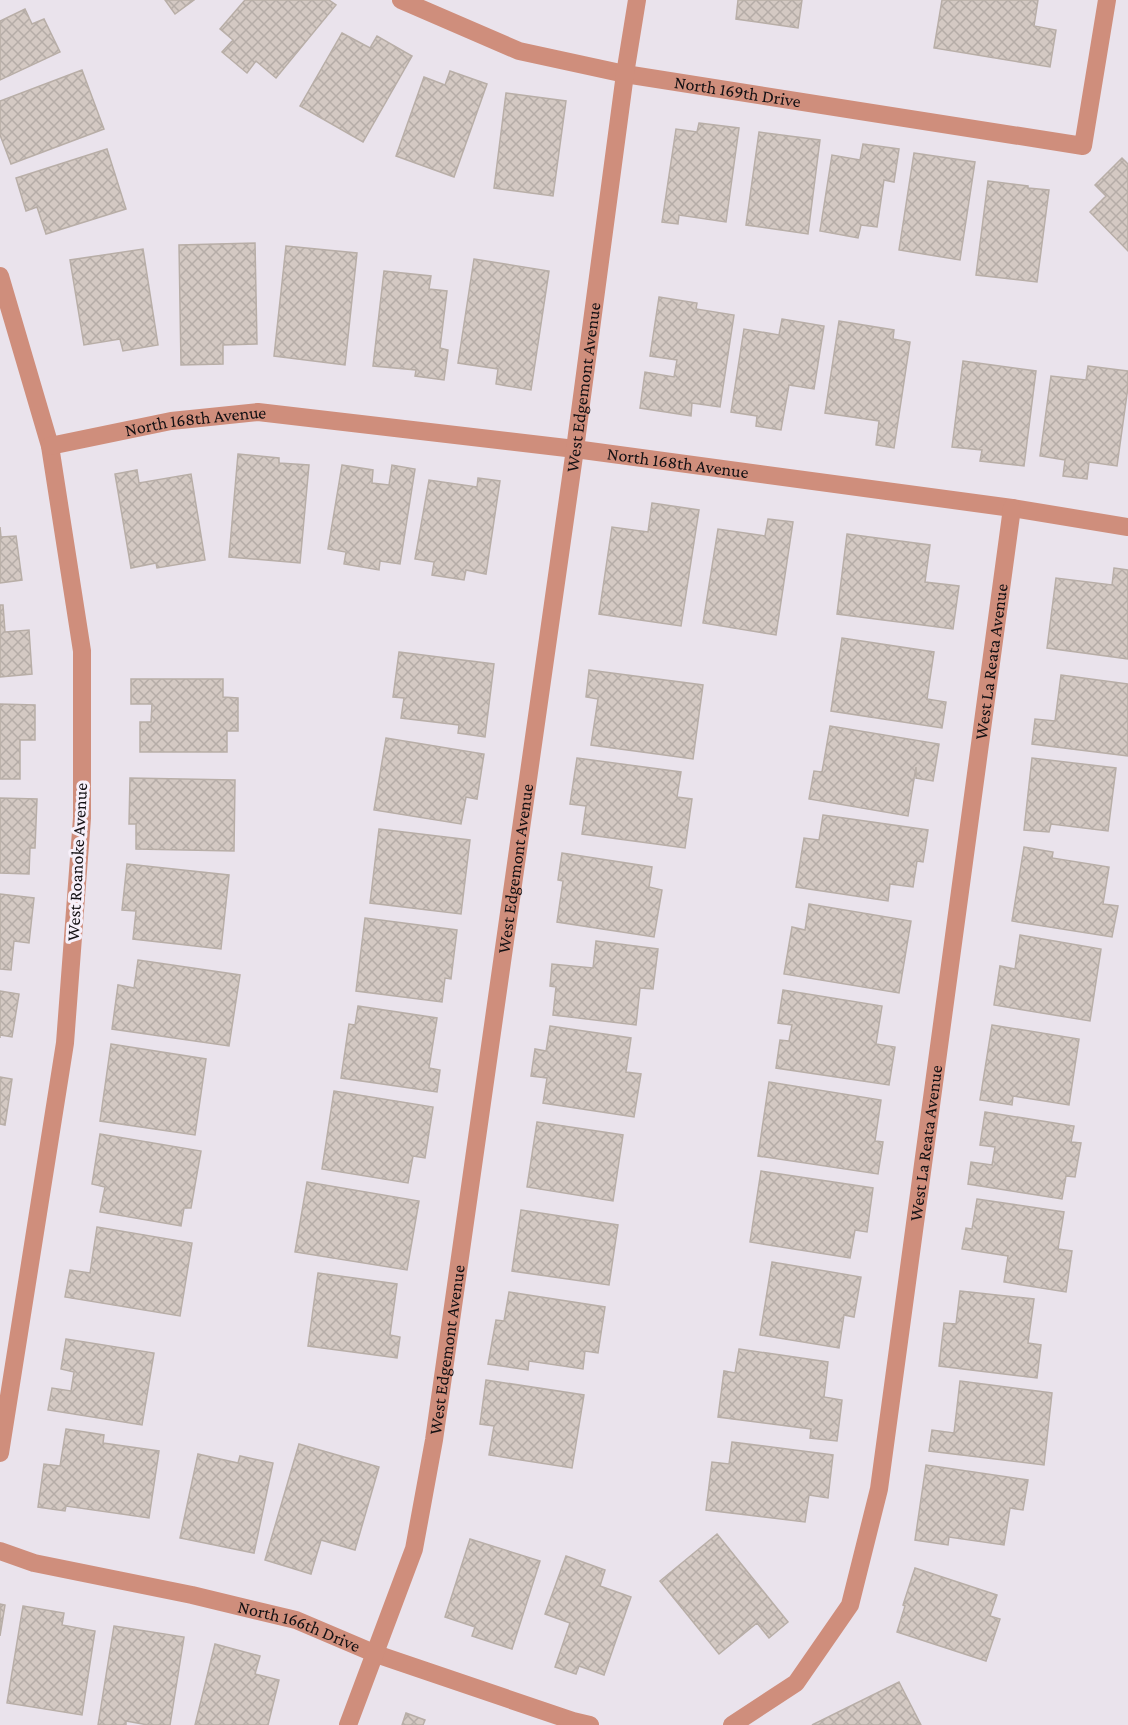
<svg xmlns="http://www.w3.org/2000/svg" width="1128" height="1725" font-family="'Crimson Pro',serif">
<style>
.building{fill:url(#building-cross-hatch);stroke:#b8aea7;stroke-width:1.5}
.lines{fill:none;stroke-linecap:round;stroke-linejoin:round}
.street{stroke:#cf8e7c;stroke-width:18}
.labels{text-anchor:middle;stroke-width:6;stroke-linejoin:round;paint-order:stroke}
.street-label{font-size:18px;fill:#131013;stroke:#f7f0fa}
</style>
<defs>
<pattern id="building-cross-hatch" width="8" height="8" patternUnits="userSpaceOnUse" patternTransform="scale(1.5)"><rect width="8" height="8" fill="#d4c9c3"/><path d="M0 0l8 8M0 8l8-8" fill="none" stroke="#b5aca7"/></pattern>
</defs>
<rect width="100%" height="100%" fill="#eae3ec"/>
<path class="building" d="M165,0h29l-19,14z
M245,0h84l7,5 -60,73 -20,-17 -9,12 -25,-21 11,-12 -13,-11z
M738,0h64l-4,28 -62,-9z
M942,0h96l-4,26 22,4 -6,37 -116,-19z
M25,9l7,15 12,-5 16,33 -60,28v-59z
M342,33l28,15 7,-12 35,20 -49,86 -63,-36z
M82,70l22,59 -93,35 -11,-29v-34z
M450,71l37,13 -33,93 -58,-21 28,-79 21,8z
M506,93l60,8 -13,95 -59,-8z
M699,123l40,5 -13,94 -47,-7 -1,9 -16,-2 14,-93 21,3z
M759,132l61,8 -12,94 -62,-9z
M863,144l36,5 -5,33 -10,-2 -7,47 -16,-2 -3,13 -38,-7 12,-76 28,5z
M107,149l19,60 -80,25 -9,-27 -11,4 -10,-33z
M914,153l61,9 -15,98 -61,-10z
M1122,158l6,6v87l-38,-39 16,-16 -11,-11z
M988,181l40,5v2l21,2 -12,92 -61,-7z
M255,243l2,101 -34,1v19l-42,1 -2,-120z
M286,246l71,7 -12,112 -71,-9z
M143,249l15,96 -35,6 -3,-12 -36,6 -14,-85z
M474,259l75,12 -18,119 -35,-6 2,-15 -40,-6z
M384,271l47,5 -2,13 18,2 -7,57 8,2 -4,30 -29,-4 1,-6 -43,-4z
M659,297l38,6 -1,6 38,6 -14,92 -28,-4 -1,13 -51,-8 5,-36 29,5 3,-17 -27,-4z
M782,319l42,7 -10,63 -25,-4 -8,45 -25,-4 1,-10 -26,-4 13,-83 35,6z
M839,321l55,9 -1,9 17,3 -16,106 -18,-3 3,-24 -54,-8z
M963,361l73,10 -12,95 -44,-5 2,-11 -30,-3z
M1088,366l40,5v16l-11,79 -28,-4 -2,17 -24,-3 2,-16 -25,-4 11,-80 35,4z
M238,454l41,4v5l30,2 -9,98 -71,-6z
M342,465l31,5 -1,13 17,2 3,-20 23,4 -15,95 -20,-3 -1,9 -35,-6 2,-12 -18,-3z
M137,470l2,13 52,-9 14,86 -48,8 -1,-5 -25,5 -16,-94z
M478,478l22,3 -14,93 -20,-4 -2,10 -32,-5 2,-13 -19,-3 14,-79 48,7z
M652,503l47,7 -18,116 -82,-12 13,-87 36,5z
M768,519l25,3 -17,113 -73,-12 15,-94 47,7z
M0,527l1,10 15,-1 6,44 -22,3z
M847,534l83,11 -5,37 34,4 -6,43 -116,-15z
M1114,568l14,2v89l-81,-11 9,-70 56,7z
M0,605h3l2,27 24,-2 3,44 -32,3z
M842,638l92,14 -7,47 19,3 -4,26 -111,-17z
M399,652l95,12 -9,73 -27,-4 1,-8 -58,-7 3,-20 -11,-1z
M589,670l114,15 -10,74 -102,-14 7,-46 -12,-2z
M1061,675l67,9v72l-96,-12 3,-25 20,2z
M131,679h92v18l15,1v33h-11v21h-87v-30h11l1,-18h-21z
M0,704l35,1v35h-15v39h-20z
M830,726l109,18 -6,37 -17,-3v-11l-8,49 -99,-17 5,-28 8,1z
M386,738l98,16 -7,45 -11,-2 -5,27 -87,-14z
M577,758l104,14 -4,25 15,2 -7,49 -103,-14 4,-28 -16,-2z
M1032,758l84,10 -8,63 -57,-7 -2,8 -25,-2z
M130,778l105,2 -1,71 -98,-2v-25h-7z
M0,798l37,1 -2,49h-5l-1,26 -29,-1z
M823,815l105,15 -5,32 -6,-1 -4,26 -23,-3 -2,17 -92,-14 8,-49 15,2z
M379,829l91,11 -9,74 -91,-11z
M1024,847l29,5 -1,6 57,9 -6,37 15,2 -6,31 -100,-16z
M562,853l90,14 -3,20 13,3 -8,47 -97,-15 6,-41 -5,-1z
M127,864l102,11 -8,74 -88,-10 3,-28 -14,-1z
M0,894l34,4 -5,45 -15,-2 -3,29 -11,-1z
M809,904l102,17 -12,72 -115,-19 8,-47 13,3z
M365,918l92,12 -6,49 -6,-1 -3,24 -86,-11z
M1020,935l81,14 -11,72 -96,-16 6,-39 15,3z
M596,941l62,8 -5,40 -13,-1 -4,37 -83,-10 3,-28 -6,-1 2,-22 41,4z
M138,960l102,15 -11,71 -117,-17 6,-44 16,3z
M783,990l99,16 -6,38 19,3 -6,38 -113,-17 4,-28 9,1 3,-16 -14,-2z
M0,991l19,3 -7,43 -12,-2v3z
M358,1006l79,12 -8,50 11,2 -3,22 -96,-14 8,-54 6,1z
M992,1025l87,14 -10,66 -56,-9 -1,9 -32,-5z
M550,1026l81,12 -5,34 15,2 -7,43 -91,-14 4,-25 -16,-2 4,-27 11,2z
M111,1044l95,15 -11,76 -95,-14z
M0,1077l12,2 -7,46 -5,-1z
M769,1082l112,18 -6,41 8,1 -5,32 -120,-18z
M334,1091l99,16 -8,51 -12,-2 -5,27 -86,-14z
M985,1112l89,14 -3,16 10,1 -6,34 -9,-1 -4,23 -94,-15 3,-22 21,3 3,-18 -15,-2z
M537,1122l86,13 -10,66 -86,-14z
M100,1134l101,17 -10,57h-7l-3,18 -81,-14 5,-25 -13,-3z
M761,1171l112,17 -6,44 -12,-2 -5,28 -100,-16z
M307,1182l112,19 -12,69 -112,-18z
M977,1199l87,13 -6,37 14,2 -6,41 -62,-10 4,-26 -46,-7 4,-21 6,1z
M521,1210l97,15 -9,60 -97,-14z
M97,1227l95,16 -12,73 -115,-19 5,-27 20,3z
M772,1262l89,15 -7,40 -10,-2 -5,33 -79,-13z
M318,1273l79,11 -7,51 10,2 -3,21 -89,-12z
M960,1291l74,8 -6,44 13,2 -4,33 -98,-12 5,-43 12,1z
M509,1292l96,15 -7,46 -13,-2 -2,18 -54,-8 -1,9 -40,-6 8,-44 8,1z
M66,1339l88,14 -12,72 -94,-15 4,-22 19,3 3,-19 -13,-3z
M739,1349l89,13 -4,35 18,3 -5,41 -27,-3 1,-9 -93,-12 6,-46 11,2z
M486,1380l98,15 -12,73 -83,-13 5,-29 -14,-2z
M960,1381l92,12 -8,72 -115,-14 3,-21 22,3z
M66,1429l38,6 -1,8 56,8 -10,67 -83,-12 -1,5 -27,-4 6,-43 16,2z
M732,1442l101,13 -5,43 -19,-3 -4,27 -99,-12 6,-48 17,2z
M299,1444l80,23 -24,83 -34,-10 -10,34 -46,-14z
M198,1454l40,9 2,-7 33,7 -19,90 -74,-15z
M926,1465l102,15 -5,30 -13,-2 -6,37 -55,-8 -1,8 -33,-5z
M717,1534l71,88 -19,16 -12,-15 -38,31 -59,-73z
M470,1539l70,22 -28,88 -40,-13 3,-9 -30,-10z
M566,1556l39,14 -5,16 31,11 -27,78 -25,-9 -3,8 -21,-7 15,-44 -25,-9z
M915,1568l82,27 -7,21 10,3 -14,42 -89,-29 8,-26 -2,-1z
M0,1604l5,1 -5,31z
M23,1606l41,7 -2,12 33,6 -13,84 -75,-12z
M114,1626l70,11 -14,88h-22l-22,-4v4h-28z
M215,1644l45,12 -5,18 24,6 -11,45h-73z
M899,1682l22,43h-109z
M406,1713l19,7 -2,5h-21z"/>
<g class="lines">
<g class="street">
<path id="s1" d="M401,0l118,51 106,23 458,72 24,-146"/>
<path d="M0,276l50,170 32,205v167l-17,225 -65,410"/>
<path id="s2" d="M50,446l121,-25 87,-9 317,37 437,59 116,19"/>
<path id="s3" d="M0,1551l34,12 158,32 104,25 80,34 197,67 17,4"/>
<path id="s4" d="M348,1725l66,-176 20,-109 141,-991 50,-375 12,-74"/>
<path id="s5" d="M732,1725l64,-42 54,-78 29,-116 133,-981"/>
</g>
</g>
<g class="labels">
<g class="street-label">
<text dy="6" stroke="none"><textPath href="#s1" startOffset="351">North 169th Drive</textPath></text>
<text dy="6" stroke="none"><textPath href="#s4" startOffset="1362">West Edgemont Avenue</textPath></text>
<text dy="6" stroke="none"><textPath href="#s2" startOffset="148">North 168th Avenue</textPath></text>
<text dy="6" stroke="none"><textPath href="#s2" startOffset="634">North 168th Avenue</textPath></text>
<text dy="6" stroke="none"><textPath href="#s5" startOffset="1126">West La Reata Avenue</textPath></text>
<text transform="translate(77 862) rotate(-87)" y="6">West Roanoke Avenue</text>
<text dy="6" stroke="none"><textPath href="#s4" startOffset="876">West Edgemont Avenue</textPath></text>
<text dy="6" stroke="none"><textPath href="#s5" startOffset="640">West La Reata Avenue</textPath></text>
<text dy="6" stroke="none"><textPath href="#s4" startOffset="390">West Edgemont Avenue</textPath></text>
<text dy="6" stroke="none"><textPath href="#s3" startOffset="309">North 166th Drive</textPath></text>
</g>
</g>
</svg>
